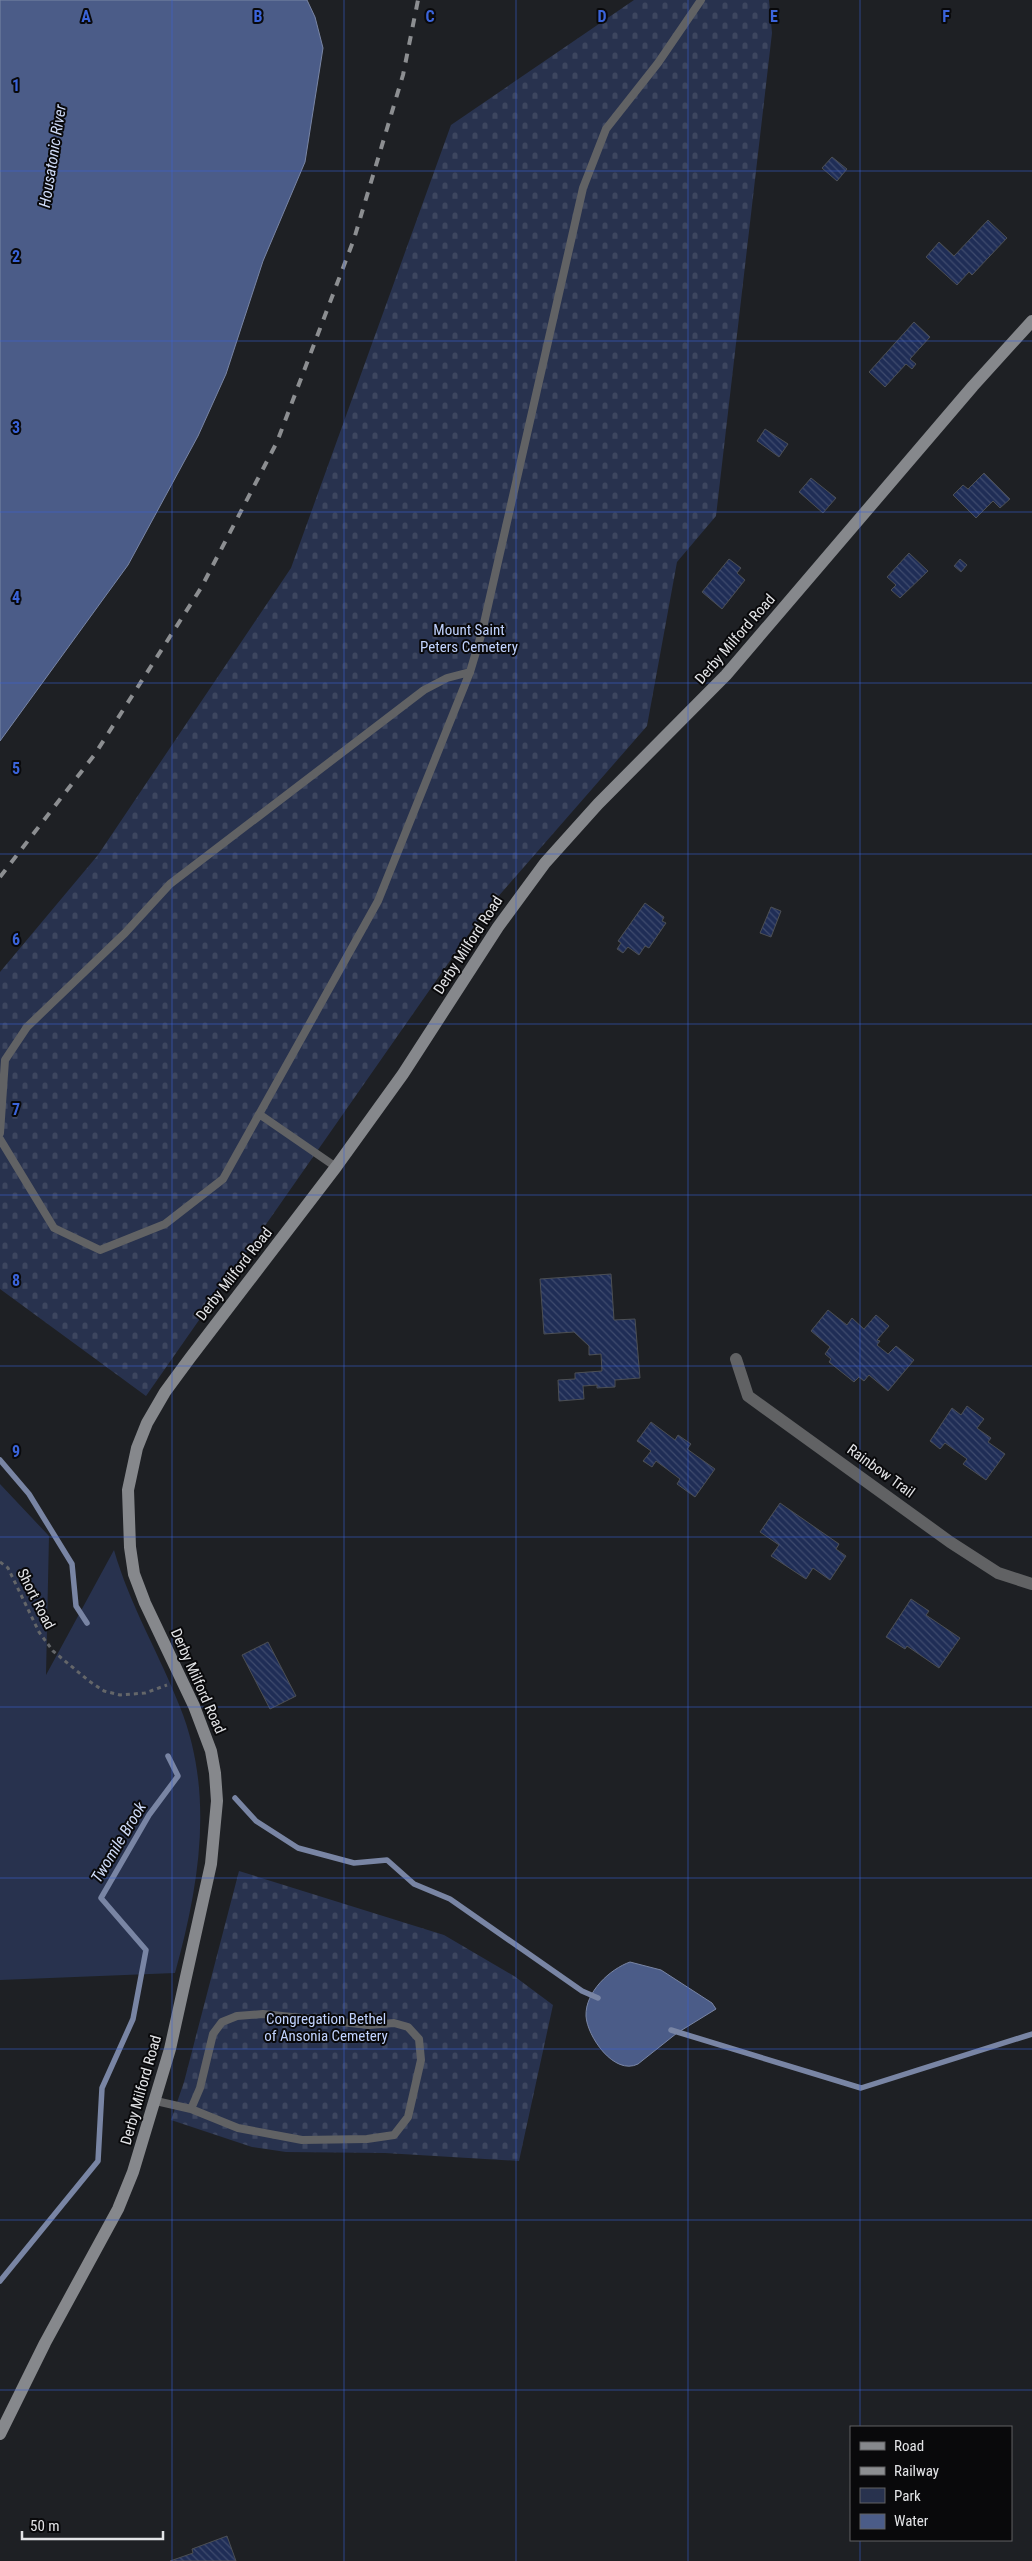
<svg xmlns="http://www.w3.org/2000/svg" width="1032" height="2561" font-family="'Roboto Condensed',sans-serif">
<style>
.green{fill:#28324e}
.cemetery{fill:url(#cemetery-stones)}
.water{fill:#4b5c88;stroke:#7985a4}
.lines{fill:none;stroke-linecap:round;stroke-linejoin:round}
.stream{stroke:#7985a4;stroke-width:5.5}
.building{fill:url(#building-back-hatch);stroke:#4c4f54}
.path{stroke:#646669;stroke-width:3;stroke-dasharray:4 4;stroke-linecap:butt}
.lane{stroke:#616264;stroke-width:8}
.street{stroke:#616264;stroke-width:12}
.secondary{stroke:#86888c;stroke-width:12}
.rail{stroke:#8c8e91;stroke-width:4;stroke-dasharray:9 9;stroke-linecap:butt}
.grid{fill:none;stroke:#3b64da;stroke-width:1;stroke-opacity:0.55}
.labels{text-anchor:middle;stroke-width:4;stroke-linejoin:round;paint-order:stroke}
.park-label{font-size:15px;fill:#c0d2fd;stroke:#09090b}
.street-label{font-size:15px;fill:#e3e4e7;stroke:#09090b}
.water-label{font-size:16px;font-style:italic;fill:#cedaf7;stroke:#09090b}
.grid-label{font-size:16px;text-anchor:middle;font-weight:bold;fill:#3b64da;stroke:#09090b;stroke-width:4;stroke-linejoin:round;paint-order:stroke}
</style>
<defs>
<pattern id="cemetery-stones" width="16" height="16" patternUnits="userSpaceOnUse" patternTransform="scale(1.25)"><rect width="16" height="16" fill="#28324e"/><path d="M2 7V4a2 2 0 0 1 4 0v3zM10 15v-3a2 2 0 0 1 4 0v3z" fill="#3d465f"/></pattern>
<pattern id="building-back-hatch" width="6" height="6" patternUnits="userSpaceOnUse" patternTransform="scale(1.25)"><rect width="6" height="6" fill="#1f2d56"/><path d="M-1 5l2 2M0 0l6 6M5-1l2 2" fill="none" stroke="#3f4b6e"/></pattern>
</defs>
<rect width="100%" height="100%" fill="#1e2024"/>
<path class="green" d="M0,1484l49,52 -3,139 68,-125c16,56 45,103 66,157 35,87 19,179 -5,266l-175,7z"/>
<path class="cemetery" d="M634,0h135l3,33 -56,483 -39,46 -30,164 -165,189 -336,481 -146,-107v-317l98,-117 193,-287 160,-443z
M239,1871l205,64 70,41 39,29 -34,156 -134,-8 -99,-1 -34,-5 -81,-27 13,-38z"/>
<path class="water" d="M0,0h307l8,17 8,31 -18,114 -42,99 -37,113 -28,62 -70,129 -128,176z
M630,1962l31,8 51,33 4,6 -39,24 -39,31c-24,12 -51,-28 -52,-48 -1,-24 24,-47 44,-54z"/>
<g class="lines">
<path class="stream" d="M0,1460l29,34 43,70 4,42 11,17
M235,1798l21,23 42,27 56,15 33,-3 27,24 36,15 132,92 16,7
M671,2030l190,58 171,-54
M0,2281l98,-120 4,-73 31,-69 13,-69 -45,-52 48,-83 29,-39 -10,-20"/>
</g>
<path class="building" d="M832,157l15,12 -10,12 -15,-13z
M988,220l19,18 -35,37 -3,-3 -12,13 -31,-28 13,-15 15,14z
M914,322l16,15 -20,22 6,5 -4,5 -6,-5 -21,23 -16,-15z
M765,429l23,15 -9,13 -22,-16z
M984,473l26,26 -10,9 -7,-7 -17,17 -23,-23 10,-10 5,4z
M811,478l25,20 -13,15 -24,-21z
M909,553l19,18 -28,27 -9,-8 5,-5 -9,-8z
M729,559l12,9 -4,5 8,7 -23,29 -20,-17z
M960,559l7,6 -6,7 -7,-6z
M645,903l19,14 -2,4 4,2 -17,25 -4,-2 -6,9 -11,-8 -5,6 -6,-4 4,-6 -3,-2z
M771,907l10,4 -10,26 -11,-4z
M611,1274l3,46 21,-1 5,59 -25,2v7l-18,1v-3l-14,1 1,13 -25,2 -1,-21 17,-1v-6l27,-2 -1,-17 -12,1v-9l-15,-14 -30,2 -4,-55z
M828,1310l19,15 5,-7 12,11 12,-14 13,11 -12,14 3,1 -3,4 11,9 8,-8 18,14 -26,31 -19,-16 -5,6 -5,-4 -5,5 -25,-20 2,-3 -6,-5 5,-7 -19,-16z
M967,1406l17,13 -7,9 14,10 -3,4 17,12 -19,26 -23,-16 4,-5 -22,-16 -5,6 -10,-8 22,-33 9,7z
M651,1422l24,18 3,-5 13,9 -4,5 28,20 -20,28 -18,-13 3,-5 -24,-18 -4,6 -9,-6 8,-10 -14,-10z
M780,1503l59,41 -3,5 10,7 -16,24 -17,-12 -7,11 -35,-23 8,-11 -19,-13z
M911,1599l18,12 -3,4 34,23 -21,30 -32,-22 -2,3 -19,-12z
M268,1642l28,54 -26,13 -28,-54z
M227,2536l9,25h-66l23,-8 -1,-4z"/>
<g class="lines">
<path class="path" d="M0,1562l8,6 31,64 14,19 36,30 15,10 16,4 25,-2 22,-8"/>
<path class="lane" d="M259,1114l77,53
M0,1133l5,-73 22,-33 98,-94 45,-49 254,-194 23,-12 23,-6
M0,1139l54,89 46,22 65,-26 58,-45 155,-278 92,-229 12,-40 101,-444 23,-59 52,-66 43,-63
M156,2101l35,8 47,19 64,12 65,-1 27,-4 14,-18 13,-57 -2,-21 -11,-12 -14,-4 -25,2 -106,-11 -26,2 -15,6 -9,12 -13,54 -9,21"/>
<path class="street" d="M736,1359l12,37 202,146 48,31 34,11"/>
<path class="secondary" d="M0,2434l45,-91 73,-134 15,-37 37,-123 41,-185 6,-63 -2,-28 -4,-22 -17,-45 -49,-103 -11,-29 -4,-27 -2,-57 9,-42 10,-25 18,-31 25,-34 146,-191 67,-93 95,-147 47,-64 53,-59 128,-129 247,-289 59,-65"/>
<path class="rail" d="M0,877l95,-123 106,-166 76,-146 77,-203 49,-164 15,-75"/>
</g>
<path class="grid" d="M172,0v2561M344,0v2561M516,0v2561M688,0v2561M860,0v2427M0,171h1032M0,341h1032M0,512h1032M0,683h1032M0,854h1032M0,1024h1032M0,1195h1032M0,1366h1032M0,1537h1032M0,1707h1032M0,1878h1032M0,2049h1032M0,2220h1032M0,2390h1032M860,2540v21"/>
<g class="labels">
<g class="park-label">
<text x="469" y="635">Mount Saint<tspan x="469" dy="17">Peters Cemetery</tspan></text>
<text x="326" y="2024">Congregation Bethel<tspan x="326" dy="17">of Ansonia Cemetery</tspan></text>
</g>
<g class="street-label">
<text transform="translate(735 639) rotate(-49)" y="5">Derby Milford Road</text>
<text transform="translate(468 945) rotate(-57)" y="5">Derby Milford Road</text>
<text transform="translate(234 1274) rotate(-52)" y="5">Derby Milford Road</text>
<text transform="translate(881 1471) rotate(36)" y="5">Rainbow Trail</text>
<text transform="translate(36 1599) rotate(63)" y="5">Short Road</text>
<text transform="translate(198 1681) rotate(66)" y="5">Derby Milford Road</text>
<text transform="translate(141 2090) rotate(-74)" y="5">Derby Milford Road</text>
</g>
<g class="water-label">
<text transform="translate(52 156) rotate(-81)" y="6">Housatonic River</text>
<text transform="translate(118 1842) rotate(-59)" y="6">Twomile Brook</text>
</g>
</g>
<g class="grid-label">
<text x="86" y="22">A</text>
<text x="258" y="22">B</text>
<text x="430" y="22">C</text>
<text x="602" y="22">D</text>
<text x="774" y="22">E</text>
<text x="946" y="22">F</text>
<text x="16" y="91">1</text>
<text x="16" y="262">2</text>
<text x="16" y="433">3</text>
<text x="16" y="603">4</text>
<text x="16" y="774">5</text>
<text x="16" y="945">6</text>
<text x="16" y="1115">7</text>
<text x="16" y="1286">8</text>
<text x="16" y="1457">9</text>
</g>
<rect x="850" y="2426" width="162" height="115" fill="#09090b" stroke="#606163"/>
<rect x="860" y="2442" width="25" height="8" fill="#86888c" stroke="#606163"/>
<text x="894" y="2451" font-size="15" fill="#e3e4e7">Road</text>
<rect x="860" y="2467" width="25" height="8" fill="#8c8e91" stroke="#606163"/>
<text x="894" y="2476" font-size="15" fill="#e3e4e7">Railway</text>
<rect x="860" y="2488" width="25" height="15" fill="#28324e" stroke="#606163"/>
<text x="894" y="2501" font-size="15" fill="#e3e4e7">Park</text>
<rect x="860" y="2514" width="25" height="15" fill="#4b5c88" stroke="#606163"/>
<text x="894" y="2526" font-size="15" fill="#e3e4e7">Water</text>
<path d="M22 2531v8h141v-8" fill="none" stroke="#e3e4e7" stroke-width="2.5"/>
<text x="30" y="2531" font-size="15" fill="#e3e4e7" stroke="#09090b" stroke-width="4" paint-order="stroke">50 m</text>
</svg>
